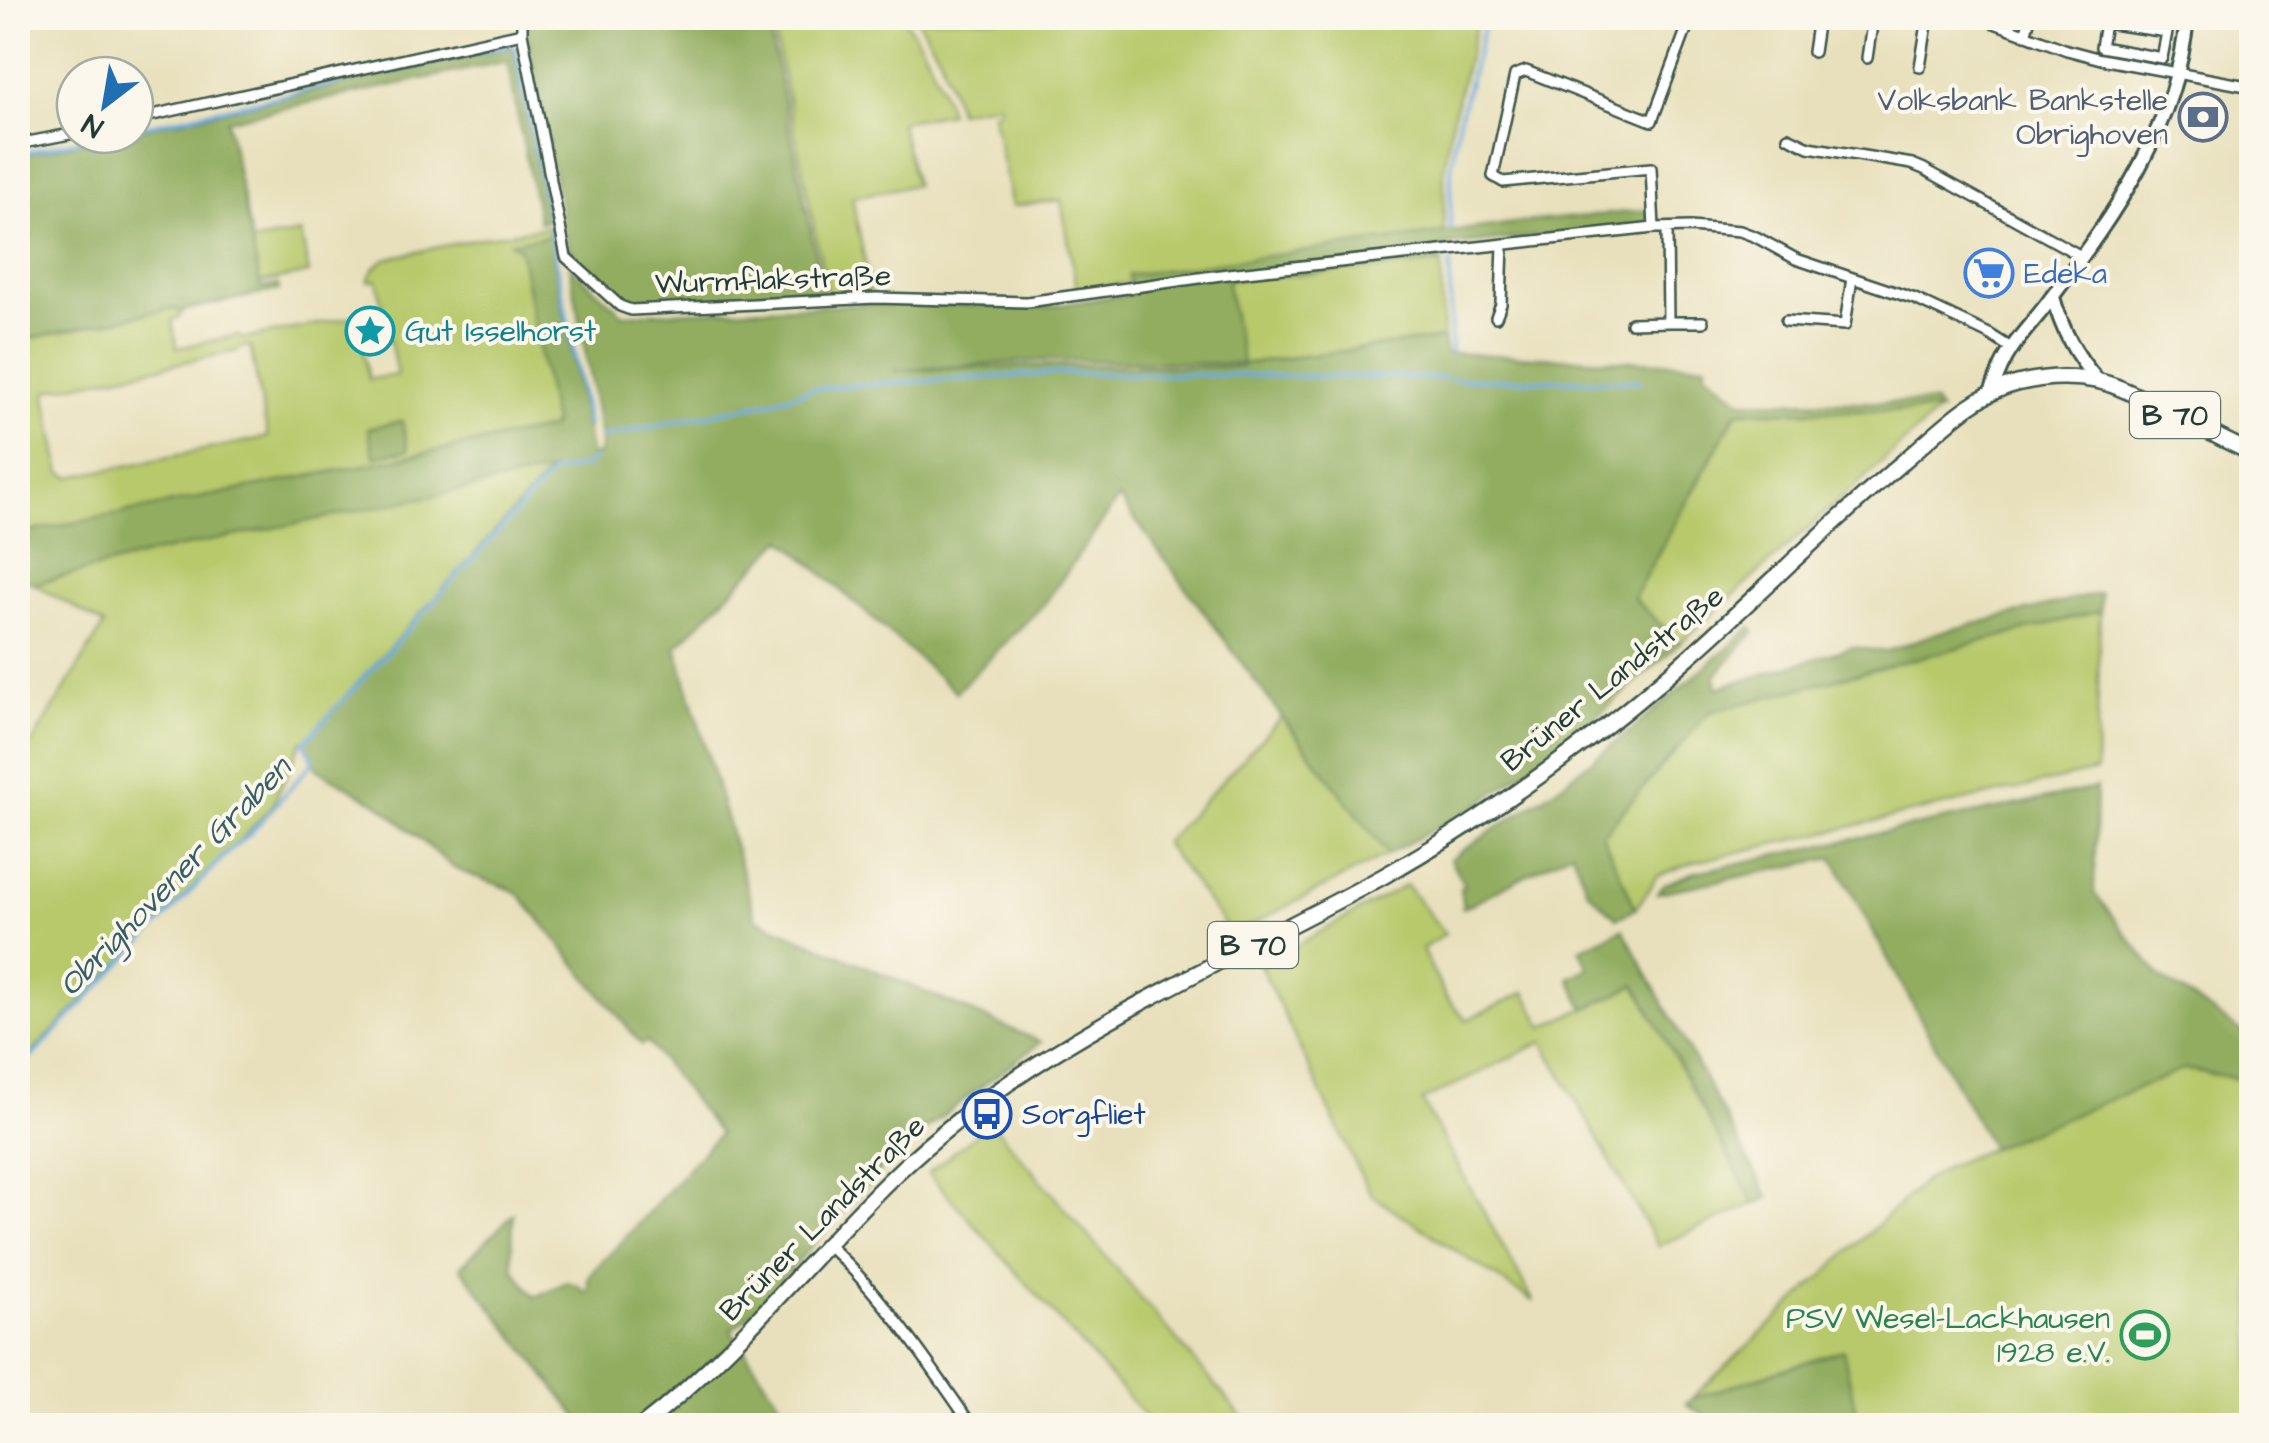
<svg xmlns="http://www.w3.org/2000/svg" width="2269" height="1443" font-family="'Architects Daughter',sans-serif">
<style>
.green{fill:#b8c96c;stroke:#6c8350;stroke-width:2.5;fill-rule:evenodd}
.forest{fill:#92ad60;stroke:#58754a;stroke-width:2.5;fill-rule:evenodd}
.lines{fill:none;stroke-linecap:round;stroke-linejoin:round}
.stream{stroke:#6cabdf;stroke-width:4}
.street-casing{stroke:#3d5548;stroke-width:14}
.secondary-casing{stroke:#3d5548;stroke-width:18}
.primary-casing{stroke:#3d5548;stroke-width:19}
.street{stroke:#fff;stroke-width:9}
.secondary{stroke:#fff;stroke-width:12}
.primary{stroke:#fff;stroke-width:14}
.labels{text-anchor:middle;stroke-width:8;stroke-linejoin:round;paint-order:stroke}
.shield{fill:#fbf7ec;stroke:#61756b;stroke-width:2.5}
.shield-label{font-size:28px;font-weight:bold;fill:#1f3d34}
.service-label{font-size:30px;fill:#4e5e75;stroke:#fbf7ec;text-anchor:end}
.shop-label{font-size:30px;fill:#366cbe;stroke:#fbf7ec;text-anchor:start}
.street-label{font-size:30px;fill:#1f3d34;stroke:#fbf7ec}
.culture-label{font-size:30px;fill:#0d838f;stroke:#fbf7ec;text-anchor:start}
.transit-label{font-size:30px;fill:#164399;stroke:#fbf7ec;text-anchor:start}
.leisure-label{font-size:30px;fill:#27864d;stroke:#fbf7ec;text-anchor:end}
.water-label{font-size:32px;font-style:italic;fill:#365e67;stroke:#fbf7ec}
</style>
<rect width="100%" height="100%" fill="#fbf7ec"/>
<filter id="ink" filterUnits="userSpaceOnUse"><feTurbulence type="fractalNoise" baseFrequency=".01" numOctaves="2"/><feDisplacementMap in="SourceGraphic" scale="20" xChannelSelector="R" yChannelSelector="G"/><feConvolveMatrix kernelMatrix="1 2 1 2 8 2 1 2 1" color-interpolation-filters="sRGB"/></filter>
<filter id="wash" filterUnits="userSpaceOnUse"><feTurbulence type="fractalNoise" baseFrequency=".0048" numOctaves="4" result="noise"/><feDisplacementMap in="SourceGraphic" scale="40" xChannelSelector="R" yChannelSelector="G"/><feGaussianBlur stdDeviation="2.25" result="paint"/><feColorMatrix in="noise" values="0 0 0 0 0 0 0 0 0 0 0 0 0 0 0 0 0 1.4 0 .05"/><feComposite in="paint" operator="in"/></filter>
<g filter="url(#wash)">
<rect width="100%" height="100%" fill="#e8e0bc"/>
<path class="green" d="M771,18h132c22,29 37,60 46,95l-49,9 15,63 -63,12 19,96 -43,2z
M916,18h562l-27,106 -7,46v63l-315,42 1,8 -53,7 -16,-90 -49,6 -20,-94 8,-2 -1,-6 -41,7 -18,-55z
M548,227l2,9 -37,6 7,7 33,174 -2,5 -533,106v-193l150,-32h9l5,3 -3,5 -7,3 5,28 61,-13 5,4 109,-22 14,32 -3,2 6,28 28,-4 -7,-35h-2l-11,-60 -9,1c4,-11 8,-16 17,-22l90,-20zM250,346l18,91 -197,40 -10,-4 -15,-77 3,-6 189,-39 4,-4z
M301,233l8,40 -49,10 -9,-41z
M1441,263l2,75 -201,26 -16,-85z
M1738,411h201l-259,232 -47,-45z
M551,471l-247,271 -2,-1 -29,63 -26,29 -229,234v-329l13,7 73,-120 -70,-41 132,-34z
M2100,611l-4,160 -406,92 -33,13 -21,33 -34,-74 107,-123z
M1282,717l106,137 -156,81 -68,-92z
M1406,885l39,49 -23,15 23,47 22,24 58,-28 18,35 93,-42 118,219 -96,42 -115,-204 -121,59 112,201 -161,-106 -6,-8 -107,-223z
M2184,1069l67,12v344h-392l-17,-75 -151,49 232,-217 24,-16z
M991,1122l253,297 -7,6h-84l-225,-252z"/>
<path class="forest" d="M529,18h238l57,277 -197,9 -50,-45 -10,-16 -41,-216z
M513,47l34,174 -8,1 -32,-161 -280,59 33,163 2,5 16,-3 1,5 -98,21 -13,-2 -150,32v-185l94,-21h23v-5z
M1648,210l1,9 -6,7 -199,20 -3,17 -215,17 17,84 200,-26 3,15 260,11v8l36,29 192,2 5,8h-202l-104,187 47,45 -101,89 -104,75 -87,47 -106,-137 -163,-219 -74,105 -89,89 -173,-153 -107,108 80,272 285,123 -142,107 -147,164 -21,17 64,95h-211l-124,-158 53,-53 -1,38 2,18 21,27 32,-15 12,4 7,8 3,-6 -1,-8 2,-6 26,-26 103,-114 -72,-93 -5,4 -124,-152c-20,-11 -43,-14 -64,-25l-73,-62 -64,-37 -13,-27 245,-270 -383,78 -132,34 -16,-7v-43l533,-106 2,-5 -33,-174 -10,-7 40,-6 41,220 8,-2 2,-15 -31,-172 53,47 264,-11 160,4 86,-14 -5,-18 387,-52zM1049,360l192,4 1,3 -191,-2 -158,6z
M402,421l6,29 -34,7 -6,-29z
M2100,593v18l-391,101 -107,123 34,74 -19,9 -30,-28 -15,-39 -109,57 -3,-20 4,-3 -14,-26 104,-69 80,-62 118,-101 2,5 -39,44 2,12 136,-41 32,5 49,-18z
M2096,788l-2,105 66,84 91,61v43l-67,-12 -193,79 -158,-290 -176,35 8,-9 27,-11z
M1623,929l146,269 -15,6 -118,-219 -51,24 -16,-31 20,-10 -9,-19z
M1843,1350l16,75h-142l-31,-21 5,-5z"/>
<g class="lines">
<path class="stream" d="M135,128l376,-83 4,3 34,171
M18,154l84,-19
M550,229l38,198
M1450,229l1,-59 7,-47 28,-105
M1450,263l1,89
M1451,379l189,2
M602,437l167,-35 44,-13 27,-3 221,-13 383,5
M18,1071l214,-223 17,-13 64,-73 -1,-6 -8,-13 11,-12 237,-258 34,-7 8,-7"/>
</g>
</g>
<g filter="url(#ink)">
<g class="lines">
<g class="street-casing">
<path id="street" d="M522,18v15
M1652,18l36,7 16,-4 2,-3
M1981,18l86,32 34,9 151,28
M2105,23l62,9 -5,26 -61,-11z
M2025,35l5,-17
M1813,52l5,-34
M1867,58l6,-40
M1920,67l8,-49
M135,119l387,-86 44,224 54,49 11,4 245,-12 151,4 201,-28 426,-46 36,-1 50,4 16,6 40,22 119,40 74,35 22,14
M1788,137l21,10 103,17 12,5 157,87
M18,144l57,-11
M1654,228l-3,-60 -148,14 -10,-6 22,-101 11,-4 126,50 36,-96
M1496,317l5,-13 2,-60
M1786,321l59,4 7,-47
M1668,322h35
M1631,323l37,-1 -1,-94
M827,1244c57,53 101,118 145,182"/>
</g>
<g class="secondary-casing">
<path id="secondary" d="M2053,297c9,33 22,58 45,84
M1991,393c5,-14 10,-29 19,-42 12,-19 29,-35 42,-54 64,-85 125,-171 135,-279"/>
</g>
<g class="primary-casing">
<path id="primary" d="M642,1426c98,-76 167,-169 255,-253 41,-39 87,-74 134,-105 112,-73 234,-127 351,-191 79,-44 152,-95 223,-150 106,-82 197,-180 299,-266 34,-29 70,-68 115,-78 25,-6 54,-7 79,-2 22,5 43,17 64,27 30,15 59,31 90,45"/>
</g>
<use href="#street" class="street"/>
<use href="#secondary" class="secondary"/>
<use href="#primary" class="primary"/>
</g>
</g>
<defs>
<g id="bank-ring" transform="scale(2.5)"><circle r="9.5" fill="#fbf7ec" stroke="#5c6f8a" stroke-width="1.5"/><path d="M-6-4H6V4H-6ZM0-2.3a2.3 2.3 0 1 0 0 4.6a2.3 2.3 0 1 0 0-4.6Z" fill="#5c6f8a"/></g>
<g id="supermarket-ring" transform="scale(2.5)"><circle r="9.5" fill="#fbf7ec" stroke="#3f7fe0" stroke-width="1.5"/><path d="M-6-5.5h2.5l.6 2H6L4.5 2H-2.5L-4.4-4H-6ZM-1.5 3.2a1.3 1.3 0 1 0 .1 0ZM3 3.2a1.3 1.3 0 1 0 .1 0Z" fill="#3f7fe0"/></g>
<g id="sight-ring" transform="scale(2.5)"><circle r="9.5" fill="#fbf7ec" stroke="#0f9aa8" stroke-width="1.5"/><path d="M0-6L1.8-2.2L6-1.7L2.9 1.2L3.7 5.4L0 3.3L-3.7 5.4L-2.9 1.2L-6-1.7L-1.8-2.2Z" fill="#0f9aa8"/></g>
<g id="bus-ring" transform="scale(2.5)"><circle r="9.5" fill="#fbf7ec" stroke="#1a4fb4" stroke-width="1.5"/><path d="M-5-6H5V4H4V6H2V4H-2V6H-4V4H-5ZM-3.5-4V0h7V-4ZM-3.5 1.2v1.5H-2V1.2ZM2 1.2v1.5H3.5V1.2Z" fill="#1a4fb4"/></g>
<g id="stadium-ring" transform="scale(2.5)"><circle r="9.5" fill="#fbf7ec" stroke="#2e9e5b" stroke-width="1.5"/><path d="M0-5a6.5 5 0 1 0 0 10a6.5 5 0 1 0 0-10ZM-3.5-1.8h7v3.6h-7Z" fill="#2e9e5b"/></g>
</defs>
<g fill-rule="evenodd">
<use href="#bank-ring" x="2203" y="117"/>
<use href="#supermarket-ring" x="1989" y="273"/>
<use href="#sight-ring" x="370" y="331"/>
<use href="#bus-ring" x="987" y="1114"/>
<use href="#stadium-ring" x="2145" y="1335"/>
</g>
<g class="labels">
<g class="shield">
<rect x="2130" y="392" width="90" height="46" rx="8"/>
<rect x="1208" y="922" width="90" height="46" rx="8"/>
</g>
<g class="shield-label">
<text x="2175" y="425">B 70</text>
<text x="1253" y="955">B 70</text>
</g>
<g class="service-label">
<text x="2168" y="110">Volksbank Bankstelle<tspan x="2168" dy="34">Obrighoven</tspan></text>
</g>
<g class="shop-label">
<text x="2024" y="283">Edeka</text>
</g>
<g class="street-label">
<text transform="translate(773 279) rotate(-2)" y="10">Wurmflakstraße</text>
<text transform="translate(1612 678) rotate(-39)" y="10">Brüner Landstraße</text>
<text transform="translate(822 1218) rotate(-45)" y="10">Brüner Landstraße</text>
</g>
<g class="culture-label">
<text x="405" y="341">Gut Isselhorst</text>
</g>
<g class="transit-label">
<text x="1022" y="1124">Sorgfliet</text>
</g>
<g class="leisure-label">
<text x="2110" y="1328">PSV Wesel-Lackhausen<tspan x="2110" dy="34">1928 e.V.</tspan></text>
</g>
<g class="water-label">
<text transform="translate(174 876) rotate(-46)" y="11">Obrighovener Graben</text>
</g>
</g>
<rect width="2269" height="1443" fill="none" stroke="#fbf7ec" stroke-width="60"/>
<g transform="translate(105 105) rotate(211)"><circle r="48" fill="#fbf7ec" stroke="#a3ada2" stroke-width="2.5"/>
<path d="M0-8L18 38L0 25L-18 38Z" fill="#1f6fb2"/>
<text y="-15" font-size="28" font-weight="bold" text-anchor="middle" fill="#1f3d34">N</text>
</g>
</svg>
